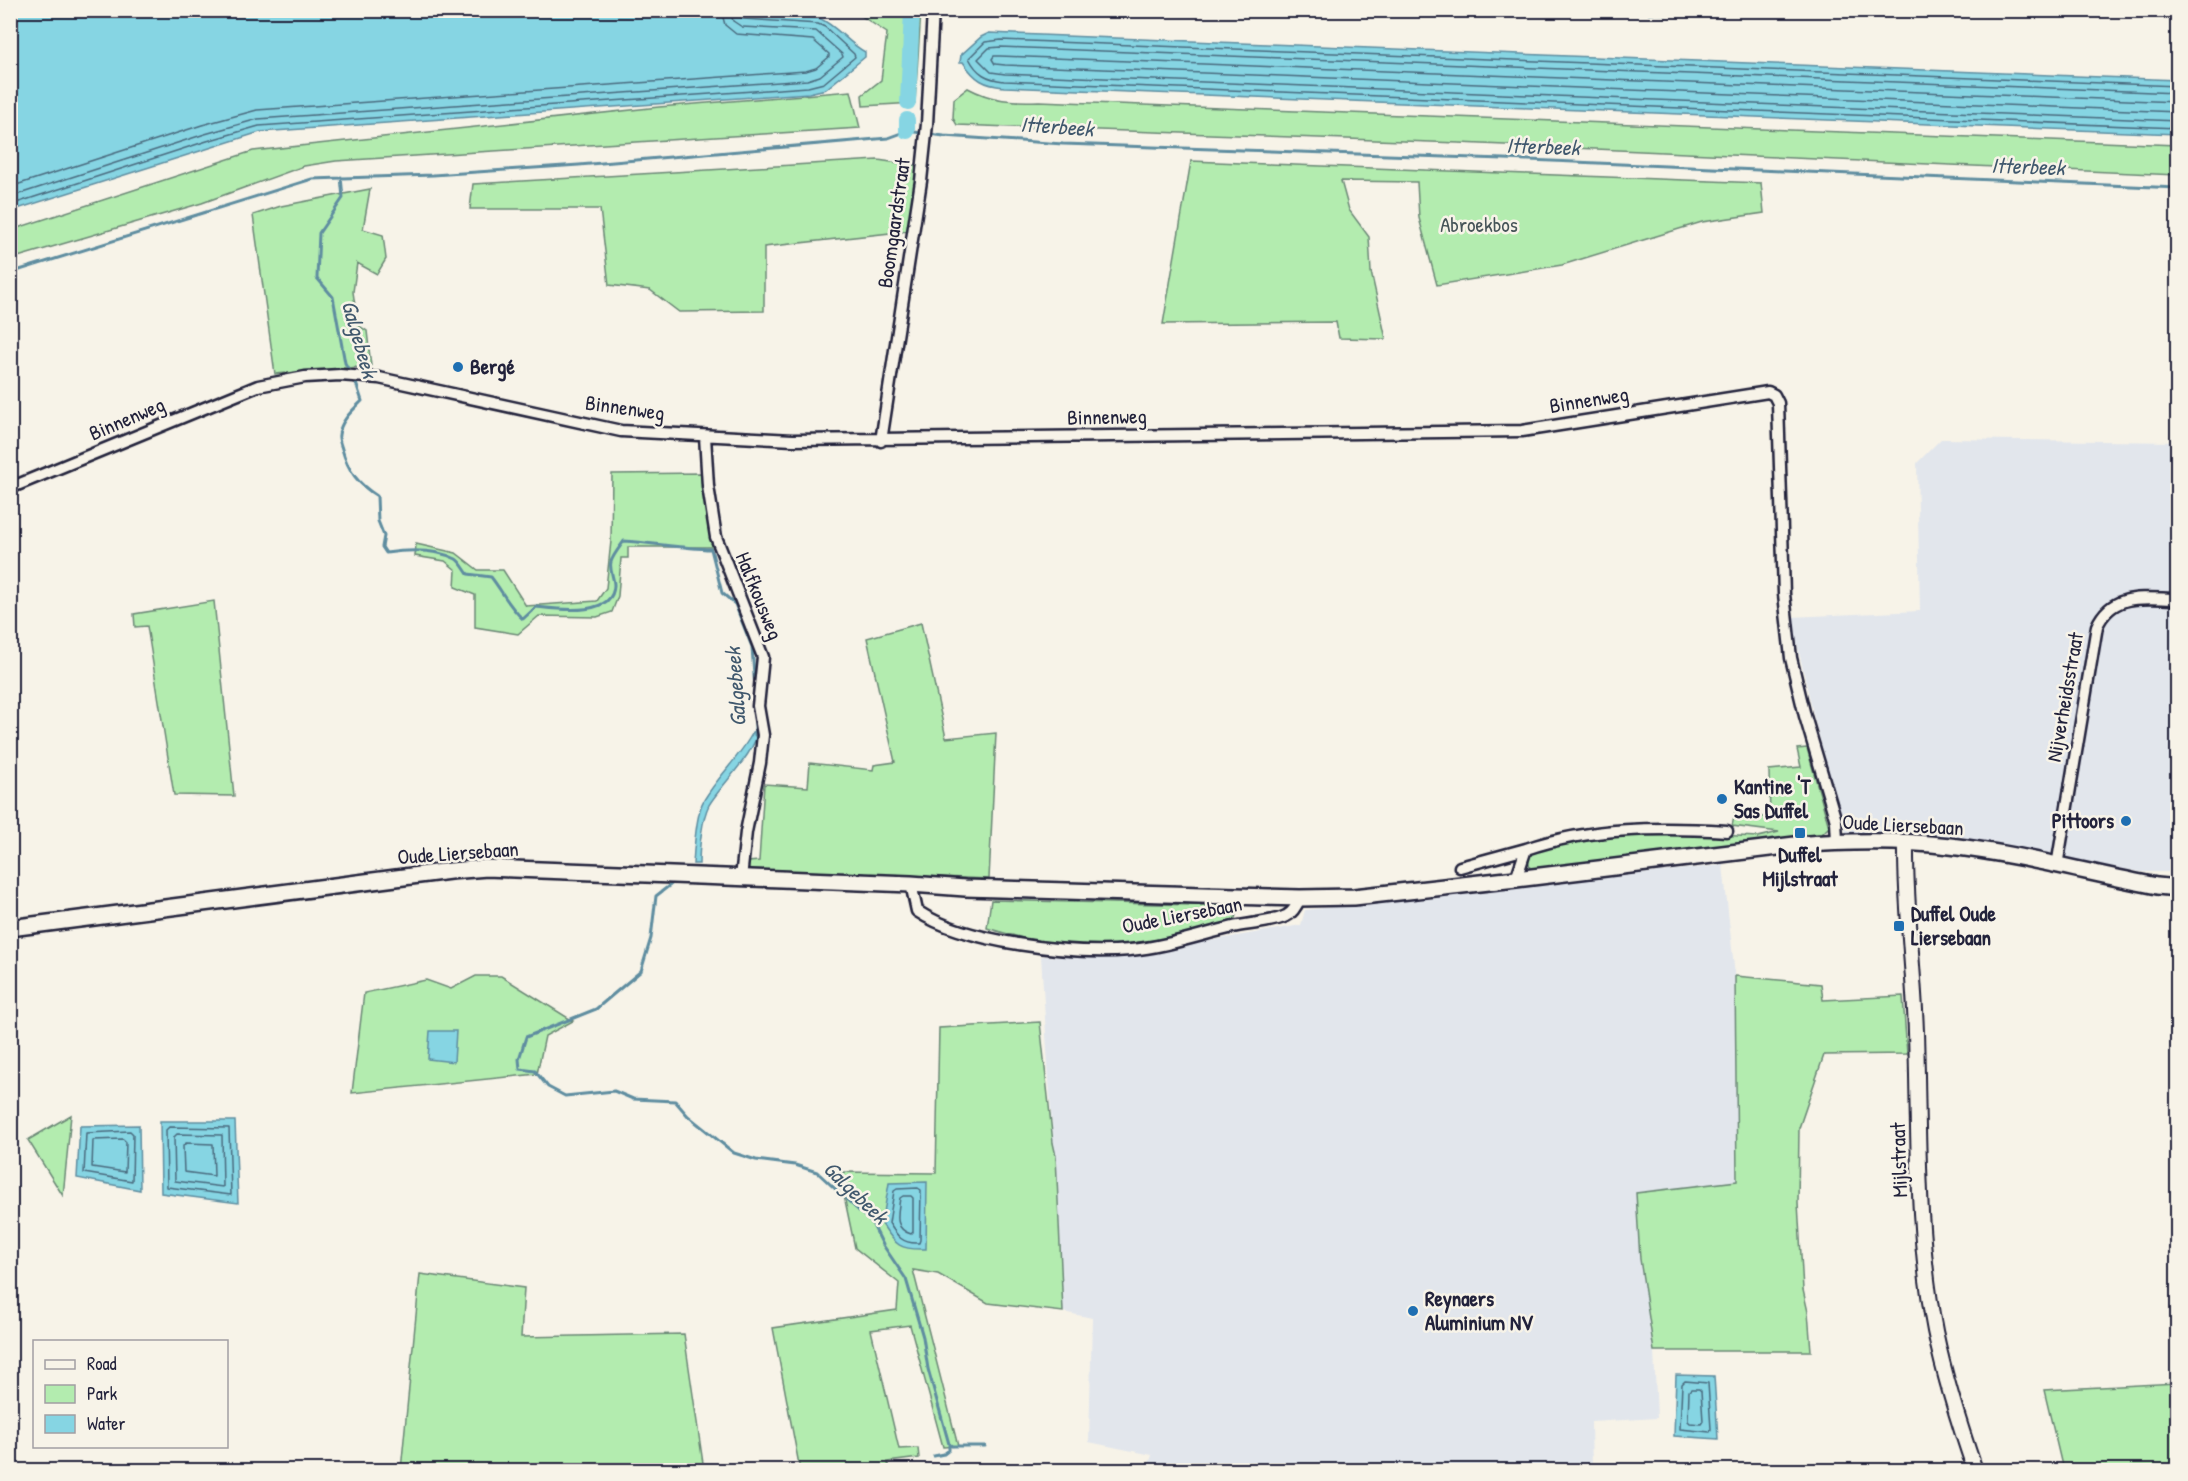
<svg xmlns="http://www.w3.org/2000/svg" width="2188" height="1481" font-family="'Patrick Hand',sans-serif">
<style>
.built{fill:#e2e6ec}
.green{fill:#b3ecaf;stroke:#6a8775;stroke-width:1.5}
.water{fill:#86d5e3;stroke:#5e8da0;stroke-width:1.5}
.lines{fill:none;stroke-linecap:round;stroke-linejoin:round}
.shore{stroke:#4a6a7e;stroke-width:1.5}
.stream{stroke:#5e8da0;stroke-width:3}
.river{stroke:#86d5e3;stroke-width:16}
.minor-casing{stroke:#22223b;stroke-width:15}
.tertiary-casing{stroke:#22223b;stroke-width:18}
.secondary-casing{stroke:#22223b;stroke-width:20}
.minor{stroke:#f7f3e8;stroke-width:10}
.tertiary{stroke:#f7f3e8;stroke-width:14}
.secondary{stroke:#f7f3e8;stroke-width:15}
.poi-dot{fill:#1f6fb2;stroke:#f7f3e8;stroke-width:2}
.labels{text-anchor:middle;stroke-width:5;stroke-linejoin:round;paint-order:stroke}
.street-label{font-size:21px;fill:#22223b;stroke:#f7f3e8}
.park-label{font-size:21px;fill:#465458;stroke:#f7f3e8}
.poi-label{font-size:21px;font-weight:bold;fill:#22223b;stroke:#f7f3e8;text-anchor:start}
.water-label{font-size:22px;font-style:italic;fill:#40586d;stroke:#f7f3e8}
</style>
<rect width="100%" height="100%" fill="#f7f3e8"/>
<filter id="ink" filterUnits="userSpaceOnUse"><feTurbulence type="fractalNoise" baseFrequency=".0167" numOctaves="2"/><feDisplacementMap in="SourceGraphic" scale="12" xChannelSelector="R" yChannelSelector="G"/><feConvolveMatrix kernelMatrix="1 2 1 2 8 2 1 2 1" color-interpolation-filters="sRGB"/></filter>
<g filter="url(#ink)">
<path class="built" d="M1941,439l236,3v430h-37l-223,-41 -71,2 -31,-111 -24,-105 129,-6 -3,-148z
M1723,865l12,111 3,205 -102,12 4,66 14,92 3,67 -66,4 1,48h-445l5,-15 -63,-13 3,-124 -29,-6 -7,-156 -3,-13 -12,-187 68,2 192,-33 4,-15z"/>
<path class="green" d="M854,11h67l-6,92 -52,3 -1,-11 19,-15 6,-47z
M968,88c24,13 45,14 71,13l1138,44v30l-718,-32 -502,-18 -4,-7 1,-19z
M851,91l9,37 -524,33 -32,5 -102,37 -191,56v-29l242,-79 406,-44z
M878,160l40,6 -10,65 -144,16v64l-85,1 -29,-22 -41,-5 -9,-76h-130l3,-25z
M1191,161l570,22 3,30 -62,9 -140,43 -125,20 -18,-67 -2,-36 -76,-1 8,29 20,27 2,35 15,67 -47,-1 -3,-16 -173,2z
M370,189l-7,40 20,6 3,24 -9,15 -20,-11 -4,29 5,33 9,6 4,35 -96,8 -22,-159 28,-9z
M703,473l10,74h-85v11h-7l-3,38 -6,16 -15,5 -58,-1 -21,18 -43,-7v-32l-20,-8 1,-17 -11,-9 -30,-5 1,-12 40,9 22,17h25l23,36 71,-5 9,-13 5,-47 1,-67z
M214,601l20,195 -60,-1 -27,-169 -12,1 -1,-13z
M921,623l25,115 50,-5 -7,146 -241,-10v-7l11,-1 5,-77 44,3 2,-24 63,7 1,-5 21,-3 -28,-124z
M1807,748l22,79 -10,10 -289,33 -2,-13 5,-6 36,-10 31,-4 55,-5 103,5 21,-5 -47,-6 3,-14 35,6 -1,-48 32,-3 -4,-18z
M991,900l247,6 -4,17c-65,18 -139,31 -206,16 -14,-3 -27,-7 -41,-11z
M476,976h25l72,45 -28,15 -8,38 -185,19 12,-100 62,-13 25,9z
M1735,976l86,8 2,16 80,-4 4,58 -83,1 -25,73 -1,75 5,87 5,22 3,39h-157l-14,-92 -4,-66 101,-12z
M1040,1022l13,121 3,13 7,156 -75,-9 -50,-29 -25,-4 45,176 -15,1 -33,-122 -39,5 28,119 19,-1 1,10 -31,4 1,8h-89l-27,-142 124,-18 2,-27 -44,-35 -16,-76 97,1 3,-145z
M71,1115l-8,81 -35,-56z
M420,1274l104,14 -3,49 163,-3 20,136h-303z
M2177,1383v87h-114l-19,-80z"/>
<path class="water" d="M669,10l150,8c18,8 29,25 46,34v5l-39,32 -17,4 -549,39 -249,79v-200z
M1698,11l1,4 -113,-4 112,-1z
M989,33l1188,47v54l-1173,-47c-20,-2 -29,-7 -41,-25h-3l1,-7 20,-18z
M753,732h4c0,19 -37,54 -48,73 -7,13 -10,44 -10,59h-6c1,-15 3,-52 11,-64 14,-24 36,-43 49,-68z
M430,1031h26l-2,31 -26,-3z
M160,1121h75l3,82 -77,-10z
M139,1125l1,65 -63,-12 3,-52z
M927,1182l-1,67c-26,1 -30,-3 -44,-25l7,-41z
M1676,1375l38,1 4,63 -44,-3z"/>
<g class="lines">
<path class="shore" d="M2178,86l-1177,-46 -16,2 -16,16c8,16 18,21 35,23l1174,47
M2178,93l-1178,-46 -11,1 -11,11 13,13 14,2 1173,47
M2178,102l-1178,-46h-6l-2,3 3,5 10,1 1173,47
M10,187l192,-62 55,-15 549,-39 10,-3 13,-11v-3l-16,-14 -77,-6 -11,-9 -4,-15
M10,197l195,-63 53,-15 549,-39 13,-4 23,-19 -1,-3 -26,-23 -74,-4 -9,-6 -3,-11
M10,205l197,-64 52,-15 549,-39 16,-4 31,-26 -1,-3 -29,-27 -7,-3 -75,-5 -4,-3 -1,-6
M169,1127l60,1 2,67 -64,-8 -1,-57z
M130,1131l3,3 -1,47 -48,-8 2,-40z
M177,1134l45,1 1,52 -48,-6 -1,-44z
M123,1139l3,3 -1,30 -33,-5 1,-27z
M186,1143l27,1 1,32 -30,-4 -1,-26z
M897,1189l21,-1 3,2 -1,50 -1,3c-17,1 -22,-7 -30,-20l5,-32z
M903,1196h8l2,2v34l-2,2c-18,-5 -13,-21 -11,-36z
M1685,1381l23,2 3,46 -1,3 -30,-3 2,-45z
M1691,1389h8l2,2 2,30 -2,3 -11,-1 -2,-2 1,-30z"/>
<path class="stream" d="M341,177l2,21 -24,35 -2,45 16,19 12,66 5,9
M10,273l302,-94 121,-4 146,-10 309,-27 19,-7 37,5 119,8 441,15 674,29
M355,380l7,21c-9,9 -22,20 -23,34 -1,4 2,10 3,14 6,22 16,35 35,47l1,25 6,15 -2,11 4,6c21,-3 50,-4 70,6 5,3 8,10 12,15l23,3c11,14 19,31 32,42l13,-12c20,2 78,11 78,-22 0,-7 -5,-16 -3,-23 2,-7 9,-15 13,-21 29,2 58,7 87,8l11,44 13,11 17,43 3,43
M755,715v20
M674,882l-18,14 -5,42 -10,33 -45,38 -70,28 -7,22 1,10 15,2 13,16 17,9 49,-5 19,8 42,2 13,15 46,37 22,7 39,5 22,7 55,51 11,22 23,34 17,58 5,32 21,75v6l-5,4 -10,2
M949,1444l3,2h33"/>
<path class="river" d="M908,102l4,-92
M907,131v-11"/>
<g class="minor-casing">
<path id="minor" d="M705,436l3,50 8,51 47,120 -5,49 5,29 -3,28 -14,69 -5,46
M881,441l40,-260 6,-57 6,-114
M10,488l248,-102 47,-9 35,-2 39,3 242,53 172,9 729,-9 246,-39 6,3 4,8 6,191 7,64 14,58 31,105 1,20
M2057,866l40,-240c16,-35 48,-27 81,-27
M1460,867l66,-18
M1516,879l10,-30c64,-22 134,-22 201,-18
M911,884l6,27c48,32 156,44 213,39 35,-3 69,-15 103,-23 13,-3 42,-5 53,-11 7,-3 11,-11 14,-18"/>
</g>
<g class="tertiary-casing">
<path id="tertiary" d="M1906,842c-1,64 8,127 10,190 3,100 0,201 19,299 10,48 24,93 40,139"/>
</g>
<g class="secondary-casing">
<path id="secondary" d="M10,928l440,-57 37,-3 424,16 54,4 335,10 54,-1 162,-18 279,-34c52,-4 104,-5 155,1 70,8 138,27 207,40l21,2"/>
</g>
<use href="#minor" class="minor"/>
<use href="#tertiary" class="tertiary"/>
<use href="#secondary" class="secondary"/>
</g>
</g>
<g class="poi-dot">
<circle cx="458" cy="367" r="6"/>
<circle cx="1722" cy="799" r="6"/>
<circle cx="2126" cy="821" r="6"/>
<rect x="1794" y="827" width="12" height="12" rx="3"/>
<rect x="1893" y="920" width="12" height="12" rx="3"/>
<circle cx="1413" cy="1311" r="6"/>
</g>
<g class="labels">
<g class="street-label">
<text transform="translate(894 223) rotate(-82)" y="7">Boomgaardstraat</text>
<text transform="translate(1589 400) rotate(-9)" y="7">Binnenweg</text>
<text transform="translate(625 408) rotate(8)" y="7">Binnenweg</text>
<text transform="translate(1107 417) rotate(-1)" y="7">Binnenweg</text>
<text transform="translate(127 419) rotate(-23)" y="7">Binnenweg</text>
<text transform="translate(759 596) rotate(68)" y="7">Halfkousweg</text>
<text transform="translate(2065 697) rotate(-80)" y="7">Nijverheidsstraat</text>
<text transform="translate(1903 825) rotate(3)" y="7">Oude Liersebaan</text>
<text transform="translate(458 853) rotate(-4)" y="7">Oude Liersebaan</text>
<text transform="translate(1182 915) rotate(-11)" y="7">Oude Liersebaan</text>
<text transform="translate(1899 1160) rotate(-92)" y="7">Mijlstraat</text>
</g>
<g class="park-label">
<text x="1479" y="232">Abroekbos</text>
</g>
<g class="poi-label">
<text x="470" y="374">Bergé</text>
<text x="1734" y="794">Kantine 'T<tspan x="1734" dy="24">Sas Duffel</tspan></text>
<text x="2114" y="828" text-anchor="end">Pittoors</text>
<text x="1800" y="862" text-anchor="middle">Duffel<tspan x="1800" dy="24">Mijlstraat</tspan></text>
<text x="1911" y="921">Duffel Oude<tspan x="1911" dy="24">Liersebaan</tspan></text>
<text x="1425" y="1306">Reynaers<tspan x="1425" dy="24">Aluminium NV</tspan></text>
</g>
<g class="water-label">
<text transform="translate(1057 126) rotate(4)" y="8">Itterbeek</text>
<text transform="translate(1543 146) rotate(2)" y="8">Itterbeek</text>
<text transform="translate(2028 166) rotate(2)" y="8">Itterbeek</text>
<text transform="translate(360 339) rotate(74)" y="8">Galgebeek</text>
<text transform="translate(735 687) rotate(-94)" y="8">Galgebeek</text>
<text transform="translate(856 1192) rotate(44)" y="8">Galgebeek</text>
</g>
</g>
<rect width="2188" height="1481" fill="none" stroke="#f7f3e8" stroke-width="36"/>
<rect x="18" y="18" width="2152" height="1445" fill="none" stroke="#22223b" stroke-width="2" filter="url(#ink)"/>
<rect x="33" y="1340" width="195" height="108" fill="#f7f3e8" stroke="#a29fa3" stroke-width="1.5"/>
<rect x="45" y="1360" width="30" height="9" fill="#f7f3e8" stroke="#a29fa3" stroke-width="1.5"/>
<text x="87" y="1370" font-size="18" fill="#22223b">Road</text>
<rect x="45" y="1385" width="30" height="18" fill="#b3ecaf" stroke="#a29fa3" stroke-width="1.5"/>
<text x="87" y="1400" font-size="18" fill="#22223b">Park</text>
<rect x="45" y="1415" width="30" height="18" fill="#86d5e3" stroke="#a29fa3" stroke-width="1.5"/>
<text x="87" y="1430" font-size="18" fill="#22223b">Water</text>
</svg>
